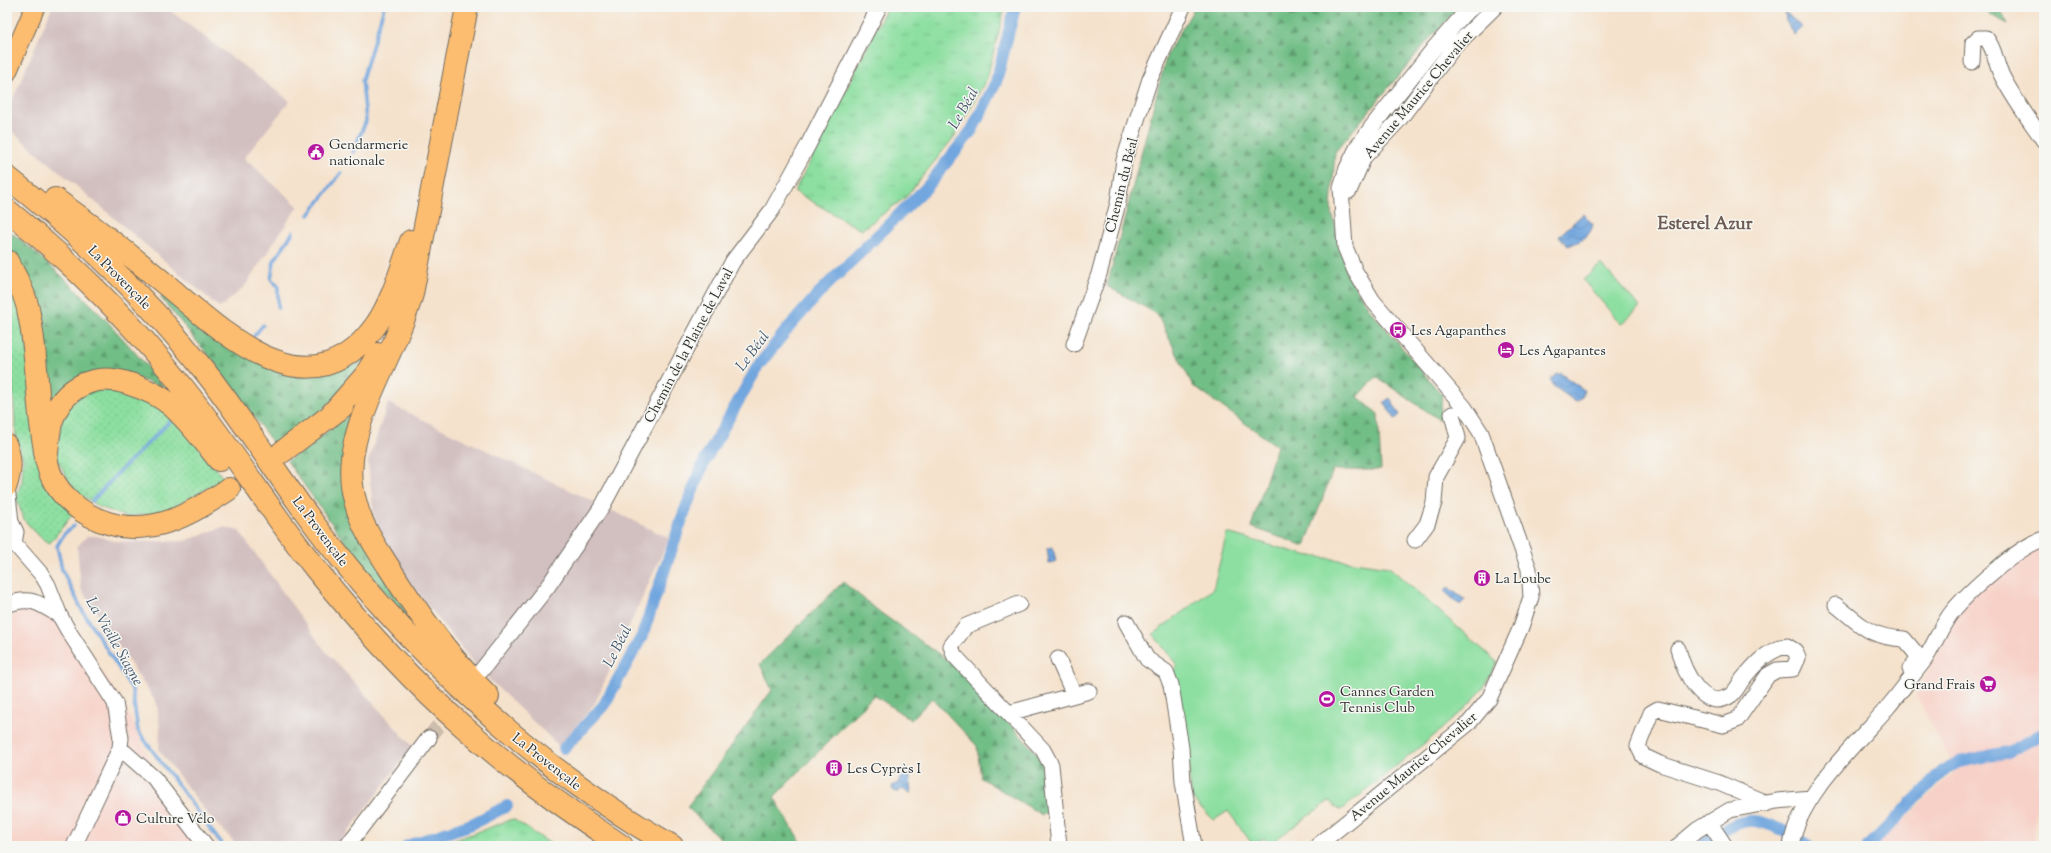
<svg xmlns="http://www.w3.org/2000/svg" width="2051" height="853" font-family="'Sorts Mill Goudy',serif">
<style>
.built{fill:#f7d1c7}
.industrial{fill:#d2bfc0}
.grass{fill:url(#grass-dots);stroke:#5c8566}
.forest{fill:url(#forest-firs);stroke:#4e7458}
.park{fill:url(#park-tufts);stroke:#5c8566}
.pitch{fill:#8cdfa0;stroke:#5c8566}
.water{fill:url(#water-waves);stroke:#4e6884}
.lines{fill:none;stroke-linecap:round;stroke-linejoin:round}
.stream{stroke:#71a6de;stroke-width:3.5}
.canal{stroke:#71a6de;stroke-width:12}
.minor-tunnel{stroke:#cdbdac;stroke-width:15;stroke-dasharray:15 8;stroke-linecap:butt}
.minor-casing{stroke:#726b63;stroke-width:17}
.major-casing{stroke:#726b63;stroke-width:21}
.highway-casing{stroke:#726b63;stroke-width:24}
.minor{stroke:#fff;stroke-width:15}
.major{stroke:#fcbd6f;stroke-width:19}
.highway{stroke:#fcbd6f;stroke-width:22}
.labels{text-anchor:middle;stroke-width:3;stroke-linejoin:round;paint-order:stroke}
.street-label{font-size:14px;fill:#2b2b2b;stroke:#f6f6f2}
.poi-label{font-size:14px;fill:#2b2b2b;stroke:#f6f6f2;text-anchor:start}
.water-label{font-size:15px;font-style:italic;fill:#44566a;stroke:#f6f6f2}
.district-label{font-size:18px;font-weight:bold;fill:#6d5a52;stroke:#f6f6f2}
</style>
<defs>
<pattern id="grass-dots" width="8" height="8" patternUnits="userSpaceOnUse"><rect width="8" height="8" fill="#8cdfa0"/><path d="M2 2h.1M6 6h.1" fill="none" stroke="#79c08a" stroke-width="1.8" stroke-linecap="round"/></pattern>
<pattern id="forest-firs" width="22" height="20" patternUnits="userSpaceOnUse"><rect width="22" height="20" fill="#71be86"/><path d="M5 1l3.5 6h-7zM16 11l3.5 6h-7z" fill="#5d9b6e"/></pattern>
<pattern id="park-tufts" width="24" height="20" patternUnits="userSpaceOnUse"><rect width="24" height="20" fill="#8cdfa0"/><path d="M3 7l-1-3M5 7V3M7 7l1-3M15 17l-1-3M17 17v-4M19 17l1-3" fill="none" stroke="#79c08a"/></pattern>
<pattern id="water-waves" width="16" height="10" patternUnits="userSpaceOnUse"><rect width="16" height="10" fill="#71a6de"/><path d="M0 5q4-4 8 0t8 0" fill="none" stroke="#5d87b4"/></pattern>
</defs>
<rect width="100%" height="100%" fill="#f6f6f2"/>
<filter id="ink" filterUnits="userSpaceOnUse"><feTurbulence type="fractalNoise" baseFrequency=".025" numOctaves="2"/><feDisplacementMap in="SourceGraphic" scale="8" xChannelSelector="R" yChannelSelector="G"/><feConvolveMatrix kernelMatrix="1 2 1 2 8 2 1 2 1" color-interpolation-filters="sRGB"/></filter>
<filter id="wash" filterUnits="userSpaceOnUse"><feTurbulence type="fractalNoise" baseFrequency=".012" numOctaves="4" result="noise"/><feDisplacementMap in="SourceGraphic" scale="16" xChannelSelector="R" yChannelSelector="G"/><feGaussianBlur stdDeviation="0.9" result="paint"/><feColorMatrix in="noise" values="0 0 0 0 0 0 0 0 0 0 0 0 0 0 0 0 0 1.4 0 .05"/><feComposite in="paint" operator="in"/></filter>
<g filter="url(#wash)">
<rect width="100%" height="100%" fill="#f5e2cc"/>
<path class="built" d="M2041,546l3,1v203l-11,96h-156l79,-76 -40,-75 48,-97z
M34,607l39,22 49,71 35,75 54,71h-204v-229z"/>
<path class="industrial" d="M52,7h113l125,94 -46,57 54,48 -53,80 -25,22 -213,-181v-14z
M388,403l281,135 -74,165 -36,43 -82,-78 -73,-93 -30,-58 -6,-55z
M223,527l16,4 84,117 90,99 -76,99h-99l-29,-30 -50,-66 1,-20 -3,-26 -76,-115 -4,-42 10,-11h10l17,5 18,1 53,-1z"/>
<path class="grass" d="M7,273l8,14 13,65 44,163 -22,28 -8,-4 -18,-19 -8,-23 6,-16 1,-22 -7,-21 -4,-63 -5,-11z
M88,390l36,1 41,20 19,18 40,50 -54,30 -13,4 -31,4 -29,-11 -17,-12 -11,-13 -13,-25 7,-44z"/>
<path class="forest" d="M1195,7h264l-29,31 -95,114 -4,56 16,67 24,36 71,84 -2,25 -64,-43 -18,20 20,17 3,56h-48l-28,76 -54,-19 26,-81 -84,-60 -36,-72 -50,-28 60,-232z
M1976,7h23l9,17z
M7,229c60,47 110,100 158,159l-34,-12 -84,35 -28,-148 -12,-17z
M166,291l126,82 91,-46 -12,27 -42,50 -54,42 -61,-84 -53,-64z
M362,403l-17,49 69,165 -4,4 -48,-55 -75,-105 56,-41z
M843,582l38,31 72,51 23,22 70,78 4,47 -8,4 -61,-37 -4,-32 -45,-48 -21,22 -37,-25 -100,102 29,49h-75l-41,-39 85,-117 -12,-26z"/>
<path class="park" d="M887,7h118l-18,71 -33,59 -48,60 -45,33 -67,-39 23,-42z
M513,819l41,27h-115z"/>
<path class="pitch" d="M1601,264l39,43 -19,17 -38,-44z
M1227,533l78,22 84,12 108,95 -14,27 -19,20 -28,25 -92,74 -4,2 -11,-9 -61,44 -4,-7 -11,7 -25,-34 -14,9 -22,-21 -11,-91 -7,-37 3,-6 -24,-31 60,-45z"/>
<path class="water" d="M1785,12l17,15 -8,8 -8,-14z
M1583,214l10,10c-2,13 -14,18 -25,22l-9,-10z
M1557,373l2,2 1,-2 24,17 -2,7 -6,5 -24,-17 1,-2 -3,-2z
M1390,398l10,17 -5,4 -11,-17z
M1053,547l3,15 -7,1 -2,-15z
M1448,587l17,13 -5,5 -16,-14z
M906,766l4,12 1,15 -10,-4 -3,3 -4,-1 -2,-3 1,-3 5,-2z"/>
<g class="lines">
<path class="stream" d="M353,152l13,-31 -4,-41 22,-73
M309,215l32,-42
M278,308v-22l-7,-7 3,-18 19,-29
M254,336l9,-11
M92,501l26,-28 52,-52
M74,526l-10,8 -7,12 5,24 20,40 50,79 6,42 85,115"/>
<path class="canal" d="M564,748l40,-43 38,-69 43,-126 19,-48 54,-96 31,-39 33,-37 105,-103 45,-57 24,-48 19,-75
M407,846l65,-22 35,-18
M1701,846c12,-9 31,-23 46,-25 20,-2 46,15 62,25
M1869,846l76,-77 14,-7 49,-10 36,-19"/>
</g>
</g>
<g filter="url(#ink)">
<g class="lines">
<path class="minor-tunnel" d="M429,738l42,-54"/>
<g class="minor-casing">
<path id="minor" d="M1972,62l1,-19 5,-5h8c9,11 9,22 14,34 12,25 29,47 44,69
M1349,191l15,-34 35,-37 55,-73 41,-40
M1074,344l25,-70 19,-71 6,-43 26,-81 33,-72
M7,487l4,35
M11,522l5,10 -2,11 28,32 6,10 12,31 9,16 46,71 6,35 -1,10 -46,98
M1415,540l12,-16 7,-21 2,-26 22,-39 -6,-24
M1019,604l-53,22 -15,20 3,9 89,95 8,15 8,81
M7,605c23,-10 34,-1 53,11
M1836,605c26,21 33,32 68,34l15,18 -9,12
M1126,622l21,37 19,13 5,13 10,63 2,34 11,64
M1678,649c5,20 25,66 53,46 4,-3 8,-10 11,-15 12,-15 25,-30 45,-34l8,5 3,7 -5,11 -16,1 -9,5 -31,45 -14,5 -65,-16 -7,4 -13,33 5,10 17,8 59,19 40,17 7,4
M1058,659l16,36
M481,671l67,-85 55,-81 130,-244 39,-51 36,-65 71,-138
M1009,713l80,-22
M120,748l34,30 52,68
M1709,822l16,24
M347,846l82,-108
M1317,846l152,-123 20,-24 32,-72 10,-30 -2,-28 -48,-136 -16,-25 -92,-107 -18,-30 -10,-24 -4,-59 6,-20 11,-22 16,-22 61,-77 28,-32 10,-8
M1678,846l19,-16 33,-20 47,-9 34,-3
M1791,846c7,-49 65,-102 96,-138 13,-15 24,-31 36,-46 11,-15 17,-35 29,-50 16,-20 68,-67 92,-73"/>
</g>
<g class="major-casing">
<path id="major" d="M7,72l28,-65
M7,444c6,16 5,28 0,43"/>
</g>
<g class="highway-casing">
<path id="highway" d="M467,7l-55,287c-14,51 -45,96 -57,148 -5,20 -5,42 1,62 6,23 20,43 32,62 29,46 61,91 100,130
M7,177c74,58 142,123 200,197 46,59 84,124 132,182 93,115 204,216 333,290
M55,199c39,28 78,58 115,89 58,49 141,128 206,37 17,-25 25,-56 35,-84
M7,210c68,55 129,116 182,185 44,56 82,117 126,173 46,57 95,112 150,160 49,44 102,82 157,118
M7,261c9,16 19,34 22,53 9,43 7,87 15,130 1,9 3,20 6,29 10,25 34,43 58,50 45,14 85,-10 121,-34
M330,416l35,-40 13,-22
M282,452l60,-45
M46,460c2,-12 2,-25 5,-37 11,-35 42,-51 76,-40 16,5 31,11 44,22 18,16 33,36 48,55"/>
</g>
<use href="#minor" class="minor"/>
<use href="#major" class="major"/>
<use href="#highway" class="highway"/>
</g>
</g>
<defs>
<g id="civic-disc" transform="scale(0.9)"><circle r="9.5" fill="#b5179e" stroke="#f6f6f2"/><path d="M-.6-6.5H3V-4.5H.6V-3L4-1V1h2V6H-6V1h2V-1L-.6-3ZM-1.2 2.5V6h2.4V2.5Z" fill="#fff"/></g>
<g id="bus-disc" transform="scale(0.9)"><circle r="9.5" fill="#b5179e" stroke="#f6f6f2"/><path d="M-5-6H5V4H4V6H2V4H-2V6H-4V4H-5ZM-3.5-4V0h7V-4ZM-3.5 1.2v1.5H-2V1.2ZM2 1.2v1.5H3.5V1.2Z" fill="#fff"/></g>
<g id="hotel-disc" transform="scale(0.9)"><circle r="9.5" fill="#b5179e" stroke="#f6f6f2"/><path d="M-6-4.5h1.5V1H6V5H4.5V3h-9V5H-6ZM-4 0a1.8 1.8 0 1 1 3.6 0ZM.5 0V-2.5h3Q6-2.5 6 0Z" fill="#fff"/></g>
<g id="building-disc" transform="scale(0.9)"><circle r="9.5" fill="#b5179e" stroke="#f6f6f2"/><path d="M-4-6H4V6H1V3H-1V6H-4ZM-2.5-4.3h1.7v1.8h-1.7ZM.8-4.3h1.7v1.8H.8ZM-2.5-1h1.7V.8h-1.7ZM.8-1h1.7V.8H.8Z" fill="#fff"/></g>
<g id="supermarket-disc" transform="scale(0.9)"><circle r="9.5" fill="#b5179e" stroke="#f6f6f2"/><path d="M-6-5.5h2.5l.6 2H6L4.5 2H-2.5L-4.4-4H-6ZM-1.5 3.2a1.3 1.3 0 1 0 .1 0ZM3 3.2a1.3 1.3 0 1 0 .1 0Z" fill="#fff"/></g>
<g id="stadium-disc" transform="scale(0.9)"><circle r="9.5" fill="#b5179e" stroke="#f6f6f2"/><path d="M0-5a6.5 5 0 1 0 0 10a6.5 5 0 1 0 0-10ZM-3.5-1.8h7v3.6h-7Z" fill="#fff"/></g>
<g id="shop-disc" transform="scale(0.9)"><circle r="9.5" fill="#b5179e" stroke="#f6f6f2"/><path d="M-5-2.5h2.3a2.7 3.5 0 0 1 5.4 0H5L5.5 6h-11ZM-1.5-2.5h3a1.5 2.3 0 0 0-3 0Z" fill="#fff"/></g>
</defs>
<g fill-rule="evenodd">
<use href="#civic-disc" x="316" y="152"/>
<use href="#bus-disc" x="1398" y="330"/>
<use href="#hotel-disc" x="1506" y="350"/>
<use href="#building-disc" x="1482" y="578"/>
<use href="#supermarket-disc" x="1988" y="684"/>
<use href="#stadium-disc" x="1327" y="699"/>
<use href="#building-disc" x="834" y="768"/>
<use href="#shop-disc" x="123" y="818"/>
</g>
<g class="labels">
<g class="street-label">
<text transform="translate(1418 94) rotate(-50)" y="5">Avenue Maurice Chevalier</text>
<text transform="translate(1121 185) rotate(-76)" y="5">Chemin du Béal</text>
<text transform="translate(120 277) rotate(45)" y="5">La Provençale</text>
<text transform="translate(688 345) rotate(-62)" y="5">Chemin de la Plaine de Laval</text>
<text transform="translate(321 531) rotate(53)" y="5">La Provençale</text>
<text transform="translate(547 761) rotate(38)" y="5">La Provençale</text>
<text transform="translate(1413 766) rotate(-40)" y="5">Avenue Maurice Chevalier</text>
</g>
<g class="poi-label">
<text x="329" y="149">Gendarmerie<tspan x="329" dy="16">nationale</tspan></text>
<text x="1411" y="335">Les Agapanthes</text>
<text x="1519" y="355">Les Agapantes</text>
<text x="1495" y="583">La Loube</text>
<text x="1975" y="689" text-anchor="end">Grand Frais</text>
<text x="1340" y="696">Cannes Garden<tspan x="1340" dy="16">Tennis Club</tspan></text>
<text x="847" y="773">Les Cyprès I</text>
<text x="136" y="823">Culture Vélo</text>
</g>
<g class="water-label">
<text transform="translate(963 108) rotate(-60)" y="5">Le Béal</text>
<text transform="translate(752 351) rotate(-53)" y="5">Le Béal</text>
<text transform="translate(115 641) rotate(60)" y="5">La Vieille Siagne</text>
<text transform="translate(617 646) rotate(-63)" y="5">Le Béal</text>
</g>
<g class="district-label">
<text x="1705" y="229">Esterel Azur</text>
</g>
</g>
<rect width="2051" height="853" fill="none" stroke="#f6f6f2" stroke-width="24"/>
</svg>
